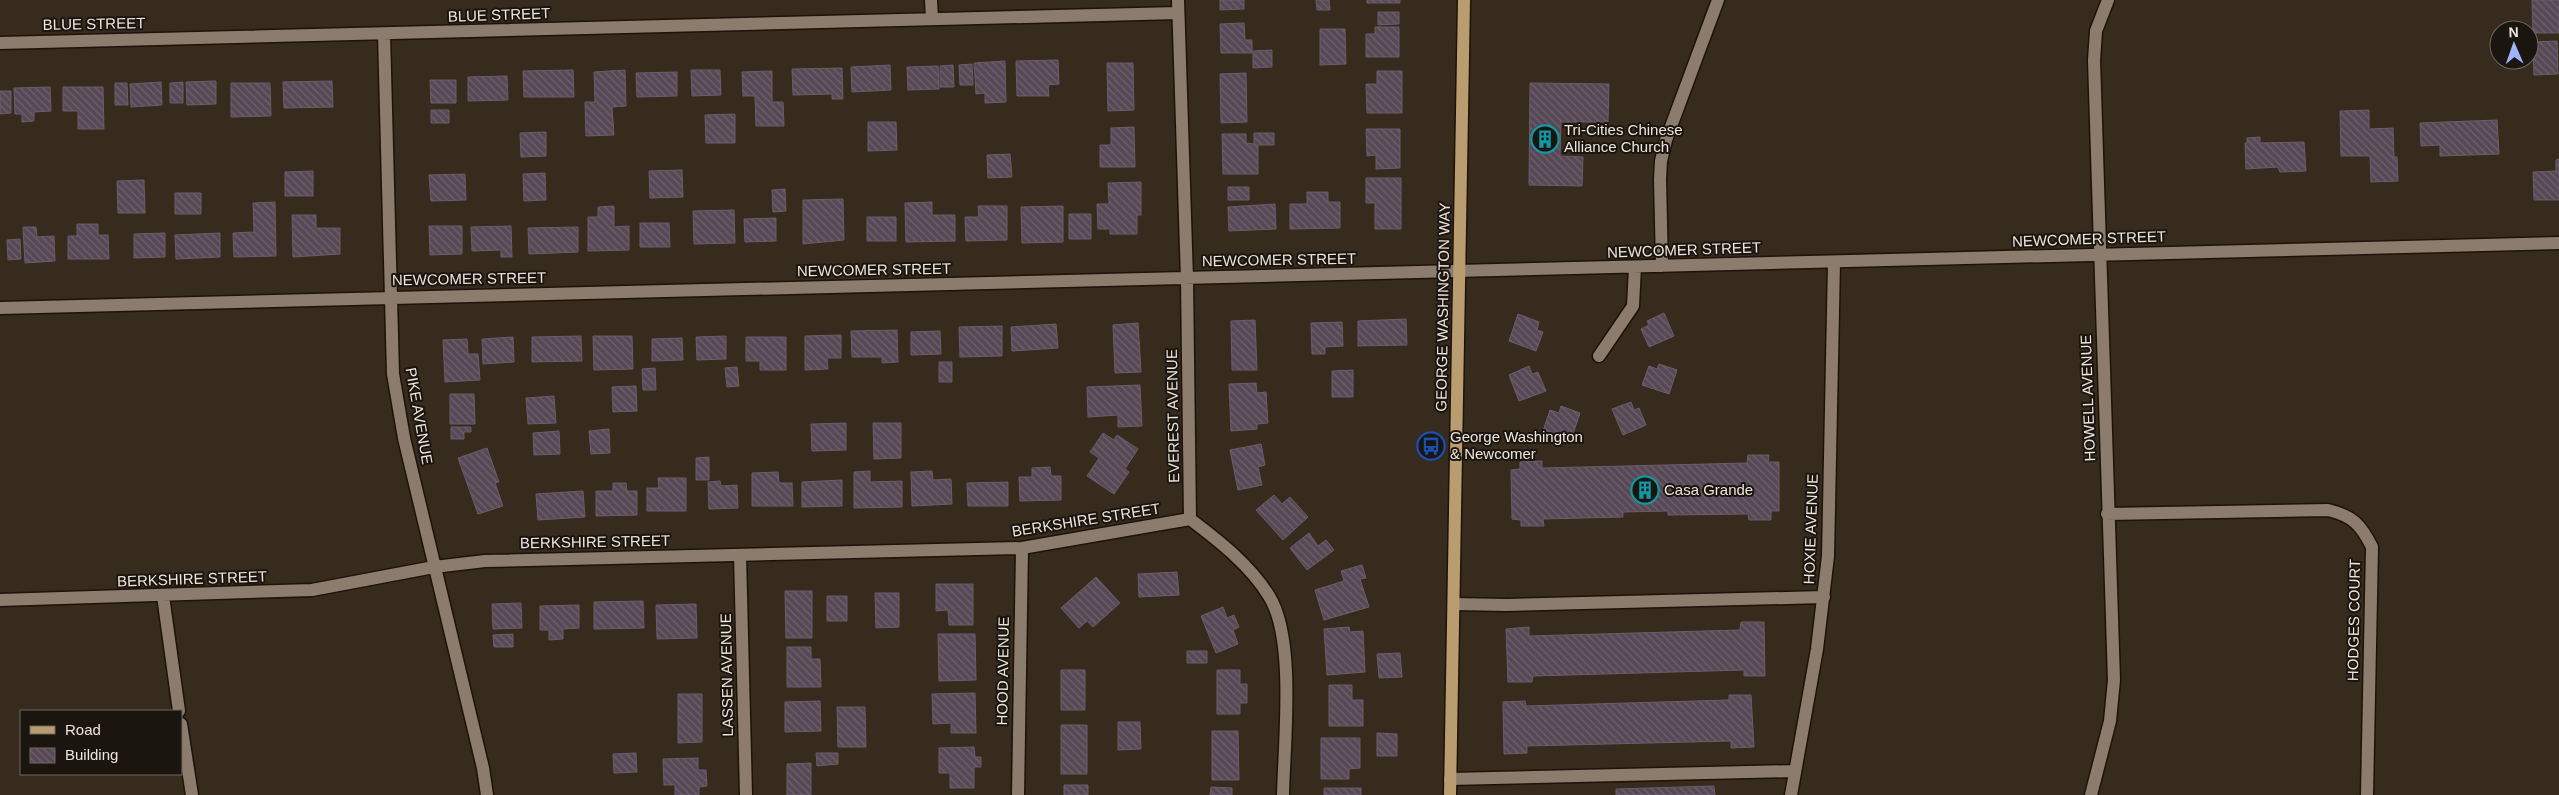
<svg xmlns="http://www.w3.org/2000/svg" width="2559" height="795" font-family="Arial,sans-serif">
<style>
.building{fill:url(#building-back-hatch);stroke:#6b5c6a}
.lines{fill:none;stroke-linecap:round;stroke-linejoin:round}
.minor-casing{stroke:#1e1307;stroke-width:15}
.major-casing{stroke:#1e1307;stroke-width:15}
.minor{stroke:#8b7c6d;stroke-width:12}
.major{stroke:#b99c6f;stroke-width:12}
.labels{text-anchor:middle;stroke-width:4;stroke-linejoin:round;paint-order:stroke}
.street-label{font-size:15px;fill:#eee5dd;stroke:#1a150f}
.poi-label{font-size:15px;fill:#eee5dd;stroke:#1a150f;text-anchor:start}
</style>
<defs>
<pattern id="building-back-hatch" width="6" height="6" patternUnits="userSpaceOnUse" patternTransform="scale(1.25)"><rect width="6" height="6" fill="#564855"/><path d="M-1 5l2 2M0 0l6 6M5-1l2 2" fill="none" stroke="#6f626d"/></pattern>
</defs>
<rect width="100%" height="100%" fill="#372b1e"/>
<path class="building" d="M1220,0h24v9l-24,1z
M1316,0h13l1,10h-13z
M1367,0h33v3h-33z
M2532,0h27v33h-26z
M1378,12h21v12l-21,1z
M1244,23l1,17h7v13h-31l-1,-29z
M1375,27h24v30h-33v-23h9z
M1320,29h25l1,35 -26,1z
M2557,41l1,33 -24,1 -1,-33z
M1272,50v17l-19,1v-17z
M1058,60l1,24 -11,1 1,11h-32l-1,-35z
M1005,61l1,41 -21,1v-10l-9,1 -2,-31z
M1107,63h26l1,47 -26,1z
M972,64l1,21h-13l-1,-20z
M890,65l1,25 -39,2 -1,-25z
M953,65l1,22h-14v-21z
M938,66l1,23 -31,1 -1,-23z
M842,68l1,31h-11v-5l-39,1 -1,-26z
M573,70l1,27h-50l-1,-26z
M625,70l1,36 -14,1 2,28 -28,1 -1,-34h10l-1,-30z
M691,70h29l1,25 -29,1z
M772,71v31h11l1,24h-28l-1,-30h-12l-1,-24z
M1377,71h25v42h-35l-1,-29h11z
M677,72v24l-40,1 -1,-24z
M1246,73l1,49 -26,1 -1,-49z
M507,76l1,24 -40,1v-24z
M430,80h26v23h-25z
M216,81v23l-29,1 -1,-23z
M332,81l1,26 -49,1 -1,-26z
M161,82l1,23 -31,2 -1,-23z
M183,82v21h-13v-20z
M115,83h12l1,22h-13z
M231,83h39l1,33 -40,1z
M1530,83l79,1 -1,38h-47l-1,34 23,1 -1,29 -53,-1z
M50,87l1,24 -17,1v9l-12,1v-8h-7l-1,-26z
M63,87h40l1,42h-26v-18h-15z
M0,91h11v22l-11,1z
M431,110h18v13h-18z
M2369,110v19l24,-1 1,29h3l1,24 -27,1 -1,-26h-29l-1,-45z
M735,114v29h-29l-1,-28z
M2497,120l2,34 -59,2v-11l-19,1 -1,-23z
M868,122h28l1,28 -29,1z
M1134,127l1,40h-35v-22h11v-17z
M1366,129h34v39l-24,1v-14l-9,1z
M546,132v24l-25,1 -1,-24z
M1254,133h20v12h-16v29h-35l-1,-40h24v9l8,1z
M2260,137v6l44,-1 2,29 -26,1 -2,-5 -32,2 -1,-26h2v-5z
M1010,154l2,23 -24,1 -1,-23z
M2559,159v41h-25l-1,-28 23,-1v-11z
M682,170l1,27 -33,1 -1,-27z
M313,171v25h-28v-24z
M545,173l1,27 -22,1 -1,-27z
M465,174l1,26 -35,1 -2,-26z
M1366,178h35v51h-26v-26h-9z
M144,180l1,33h-27l-1,-32z
M1141,182v33h-4v19h-27v-5h-12l-1,-25h12l-1,-21z
M1228,187h21v13h-21z
M785,189l1,22 -13,1 -1,-22z
M1307,192h21v10h12v26l-50,1v-25h17z
M175,193h26v21h-26z
M843,199l1,41 -41,4v-44z
M275,202l1,54 -42,1 -1,-24 21,-1 -1,-29z
M932,202v13h23v26l-49,1 -1,-39z
M1275,204l1,25 -47,2 -1,-24z
M614,206v21l15,-1v24l-41,1v-34h10v-10z
M978,206h29v34l-41,1 -1,-24h14z
M1063,206v36l-41,1 -1,-36z
M734,210l1,33 -41,1 -1,-33z
M1069,214h22v25h-22z
M292,215h24v13h24v26l-47,3z
M867,217h29v24h-29z
M776,218v23l-31,1 -1,-23z
M640,223h29l1,24h-30z
M77,224h21v11h10l1,24h-41v-23h9z
M429,226h33v28l-32,1z
M511,226l1,31h-11v-7l-29,1 -1,-24z
M23,227h13l1,10 17,-1 1,25 -30,2z
M578,227v25l-49,2 -1,-26z
M165,233v24l-31,1v-24z
M220,233v24l-44,2 -1,-24z
M20,239l1,20 -13,1 -1,-20z
M1664,313l10,23 -25,11 -8,-18 8,-4 -2,-4z
M1518,314l21,8 -2,8 6,2 -7,19 -27,-10z
M1406,319l1,26 -49,1v-25z
M1255,320l2,50h-25l-1,-49z
M1342,322l1,24 -18,1v7h-13l-1,-31z
M1138,323l3,49 -26,1 -2,-48z
M1056,324l2,24 -46,3 -1,-24z
M1002,326v30l-42,1 -1,-30z
M897,330l1,32 -16,1v-6h-30l-1,-26z
M940,331l1,23 -30,1v-23z
M841,335v23h-14l1,11 -23,1v-34z
M581,336l1,25 -50,1v-25z
M593,336h39l1,33 -39,1z
M726,336v23l-29,1 -1,-23z
M513,337l1,25 -31,2 -1,-25z
M746,337h40v33h-26v-9h-14z
M682,338l1,22 -31,1v-22z
M467,339l1,15h10l2,26 -35,2 -2,-42z
M939,362h13v20h-13z
M1659,364l18,6 -8,24 -27,-9 7,-19 8,3z
M1529,366l3,8 6,-2 8,19 -27,10 -10,-26z
M737,367l2,19 -12,1 -2,-19z
M655,368l1,22h-13l-1,-21z
M1353,370v27h-21v-26z
M1256,383l1,10 9,-1 2,31 -11,1v5l-26,2 -2,-47z
M1140,385l2,41 -24,1v-12l-30,2 -1,-30z
M636,386l1,25 -24,1 -1,-25z
M450,394h24l1,30h-25z
M554,396l2,27 -28,1 -2,-26z
M1631,402l3,8 5,-2 7,17 -23,10 -11,-26z
M1561,406l19,7 -9,27 -28,-9 7,-21 9,3z
M846,423v27l-34,1 -1,-27z
M873,423h28v35l-27,1z
M451,427h20v5h-7v7h-13z
M609,429l1,24 -19,1 -2,-23z
M559,431l1,23 -26,1 -1,-22z
M1103,433l11,7 3,-5 21,14 -13,20 4,3 -15,22 -27,-18 12,-18 -9,-6z
M1261,444l4,21 -7,2 4,18 -24,5 -8,-40z
M487,448l12,34 -4,1 8,23 -25,8 -20,-56z
M1748,455h21l-1,7h11v49h-8v9h-22l-1,-6 -80,1v-4l-45,1v5l-80,2 1,7h-23v-6l-9,-1 -1,-49 9,-1v-7l22,-1v7l205,-5z
M709,457v23h-13v-22z
M1050,467l1,9h10v24l-41,1 -1,-24h13v-9z
M870,471v11l32,-1v26l-48,1v-36z
M932,471l1,9 18,-1 1,25 -40,2 -1,-34z
M778,472l1,11h13l1,23h-41v-33z
M658,478h28v33h-39v-23h12z
M842,480v26l-40,1v-25z
M720,481l1,5 16,-1 1,23 -29,1 -1,-27z
M1008,482v24h-40l-1,-23z
M613,483h13l1,8h10v24l-41,1v-25h17z
M583,491l2,26 -47,3 -2,-26z
M1274,495l8,9 8,-7 18,20 -25,23 -27,-30z
M1309,533l9,13 8,-6 8,10 -27,20 -17,-22z
M1362,565l4,13 -6,1 9,28 -45,13 -9,-30 29,-9 -3,-10z
M1177,572l2,23 -40,2 -1,-23z
M1096,577l24,26 -27,24 -6,-6 -8,7 -18,-20z
M936,584h37v41h-24l-1,-15 -12,1z
M785,591h27v47h-26z
M875,593h24v34l-23,1z
M827,596h20v25h-20z
M643,601l1,27 -50,1v-27z
M521,603l1,25 -29,1 -1,-25z
M696,604l1,34 -40,1 -1,-34z
M579,605v23l-16,1v10l-14,1v-10h-9v-24z
M1223,607l4,11 7,-3 5,12 -6,3 5,14 -22,9 -15,-37z
M1741,622h23l1,54h-21v-6l-211,6 -1,6h-24l-2,-53 23,-2v9l211,-6z
M1349,627l1,5 13,-1 2,41 -38,3 -3,-46z
M513,634v13h-19l-1,-12z
M938,634h37l1,46 -37,1z
M787,647h24v12h9l1,28h-34z
M1187,651h20v12h-20z
M1400,653l2,24 -23,1 -2,-24z
M1061,670h24v40h-24z
M1217,670h23v14h7v19h-7v11h-23z
M1329,685h23v15h11v26h-34z
M975,693l1,40h-25v-10l-18,1 -1,-30z
M678,694h24v48l-24,1z
M1729,695h22l3,52 -23,1v-7l-204,5v7l-23,1 -1,-52 22,-1 1,5 203,-6z
M820,701l1,30 -36,1v-30z
M837,707h28l1,40h-28z
M1118,722h22l1,27 -23,1z
M1061,725h26v49h-26z
M1212,731h26l1,49h-27z
M1377,733l20,1v22h-20z
M1321,738h39v30l-11,1v10h-28z
M974,747l1,10h6v10h-7v21h-24v-15h-11v-25z
M636,753l1,19 -23,1 -1,-19z
M816,753h22v11l-21,2z
M698,758v12h8l1,16 -8,1v8h-24v-10h-11l-1,-26z
M811,763v32h-24v-31z
M1064,785h24v10h-24z
M1714,786l1,9h-99v-6z
M1211,787l21,1v7h-22z
M1324,788h37v7h-37z"/>
<g class="lines">
<g class="minor-casing">
<path id="minor" d="M931,0l1,19
M1178,0l9,279 3,240c29,22 60,46 79,77 27,43 15,147 14,199
M384,34l9,340 11,64 79,330 4,27
M0,43l1178,-30
M1662,266l-2,-87 1,-18 5,-21 52,-140
M0,308l2559,-65
M1599,356l34,-50 2,-39
M2107,514l221,-4c25,6 33,15 44,37l-5,248
M740,555l6,240
M163,596l16,115
M0,600l312,-10 122,-23 51,-6 537,-13 168,-29
M1454,604l53,1 317,-8
M181,724l11,71
M1450,779l345,-8
M1018,795l4,-247
M1791,795l26,-146 11,-93 6,-294
M2091,795l19,-74 4,-41 -20,-620 2,-29 12,-31"/>
</g>
<g class="major-casing">
<path id="major" d="M1450,795l14,-795"/>
</g>
<use href="#minor" class="minor"/>
<use href="#major" class="major"/>
</g>
<defs>
<g id="building-ring" transform="scale(1.4375)"><circle r="9.5" fill="#1a150f" stroke="#0f9aa8" stroke-width="1.5"/><path d="M-4-6H4V6H1V3H-1V6H-4ZM-2.5-4.3h1.7v1.8h-1.7ZM.8-4.3h1.7v1.8H.8ZM-2.5-1h1.7V.8h-1.7ZM.8-1h1.7V.8H.8Z" fill="#0f9aa8"/></g>
<g id="bus-ring" transform="scale(1.4375)"><circle r="9.5" fill="#1a150f" stroke="#1a4fb4" stroke-width="1.5"/><path d="M-5-6H5V4H4V6H2V4H-2V6H-4V4H-5ZM-3.5-4V0h7V-4ZM-3.5 1.2v1.5H-2V1.2ZM2 1.2v1.5H3.5V1.2Z" fill="#1a4fb4"/></g>
</defs>
<g fill-rule="evenodd">
<use href="#building-ring" x="1545" y="139"/>
<use href="#bus-ring" x="1431" y="446"/>
<use href="#building-ring" x="1645" y="490"/>
</g>
<g class="labels">
<g class="street-label">
<text transform="translate(499 15) rotate(-2)" y="5">BLUE STREET</text>
<text transform="translate(94 24) rotate(-1)" y="5">BLUE STREET</text>
<text transform="translate(2089 239) rotate(-2)" y="5">NEWCOMER STREET</text>
<text transform="translate(1684 250) rotate(-2)" y="5">NEWCOMER STREET</text>
<text transform="translate(1279 260) rotate(-1)" y="5">NEWCOMER STREET</text>
<text transform="translate(874 270) rotate(-1)" y="5">NEWCOMER STREET</text>
<text transform="translate(469 279) rotate(-1)" y="5">NEWCOMER STREET</text>
<text transform="translate(1443 307) rotate(-89)" y="5">GEORGE WASHINGTON WAY</text>
<text transform="translate(2088 398) rotate(-92)" y="5">HOWELL AVENUE</text>
<text transform="translate(419 416) rotate(80)" y="5">PIKE AVENUE</text>
<text transform="translate(1173 416) rotate(-91)" y="5">EVEREST AVENUE</text>
<text transform="translate(1086 520) rotate(-9)" y="5">BERKSHIRE STREET</text>
<text transform="translate(1811 529) rotate(-88)" y="5">HOXIE AVENUE</text>
<text transform="translate(595 542) rotate(-1)" y="5">BERKSHIRE STREET</text>
<text transform="translate(192 579) rotate(-2)" y="5">BERKSHIRE STREET</text>
<text transform="translate(2354 620) rotate(-89)" y="5">HODGES COURT</text>
<text transform="translate(1003 671) rotate(-89)" y="5">HOOD AVENUE</text>
<text transform="translate(727 675) rotate(-91)" y="5">LASSEN AVENUE</text>
</g>
<g class="poi-label">
<text x="1564" y="135">Tri-Cities Chinese<tspan x="1564" dy="17">Alliance Church</tspan></text>
<text x="1450" y="442">George Washington<tspan x="1450" dy="17">&amp; Newcomer</tspan></text>
<text x="1664" y="495">Casa Grande</text>
</g>
</g>
<rect x="20" y="710" width="162" height="65" fill="#1a150f" stroke="#6f6861"/>
<rect x="30" y="726" width="25" height="8" fill="#b99c6f" stroke="#6f6861"/>
<text x="65" y="735" font-size="15" fill="#eee5dd">Road</text>
<rect x="30" y="748" width="25" height="15" fill="url(#building-back-hatch)" stroke="#6f6861"/>
<text x="65" y="760" font-size="15" fill="#eee5dd">Building</text>
<g transform="translate(2514 45) rotate(358)"><circle r="24" fill="#1a150f" stroke="#6f6861"/>
<path d="M0-4L9 19L0 12L-9 19Z" fill="#a1b2fd"/>
<text y="-8" font-size="14" font-weight="bold" text-anchor="middle" fill="#eee5dd">N</text>
</g>
</svg>
